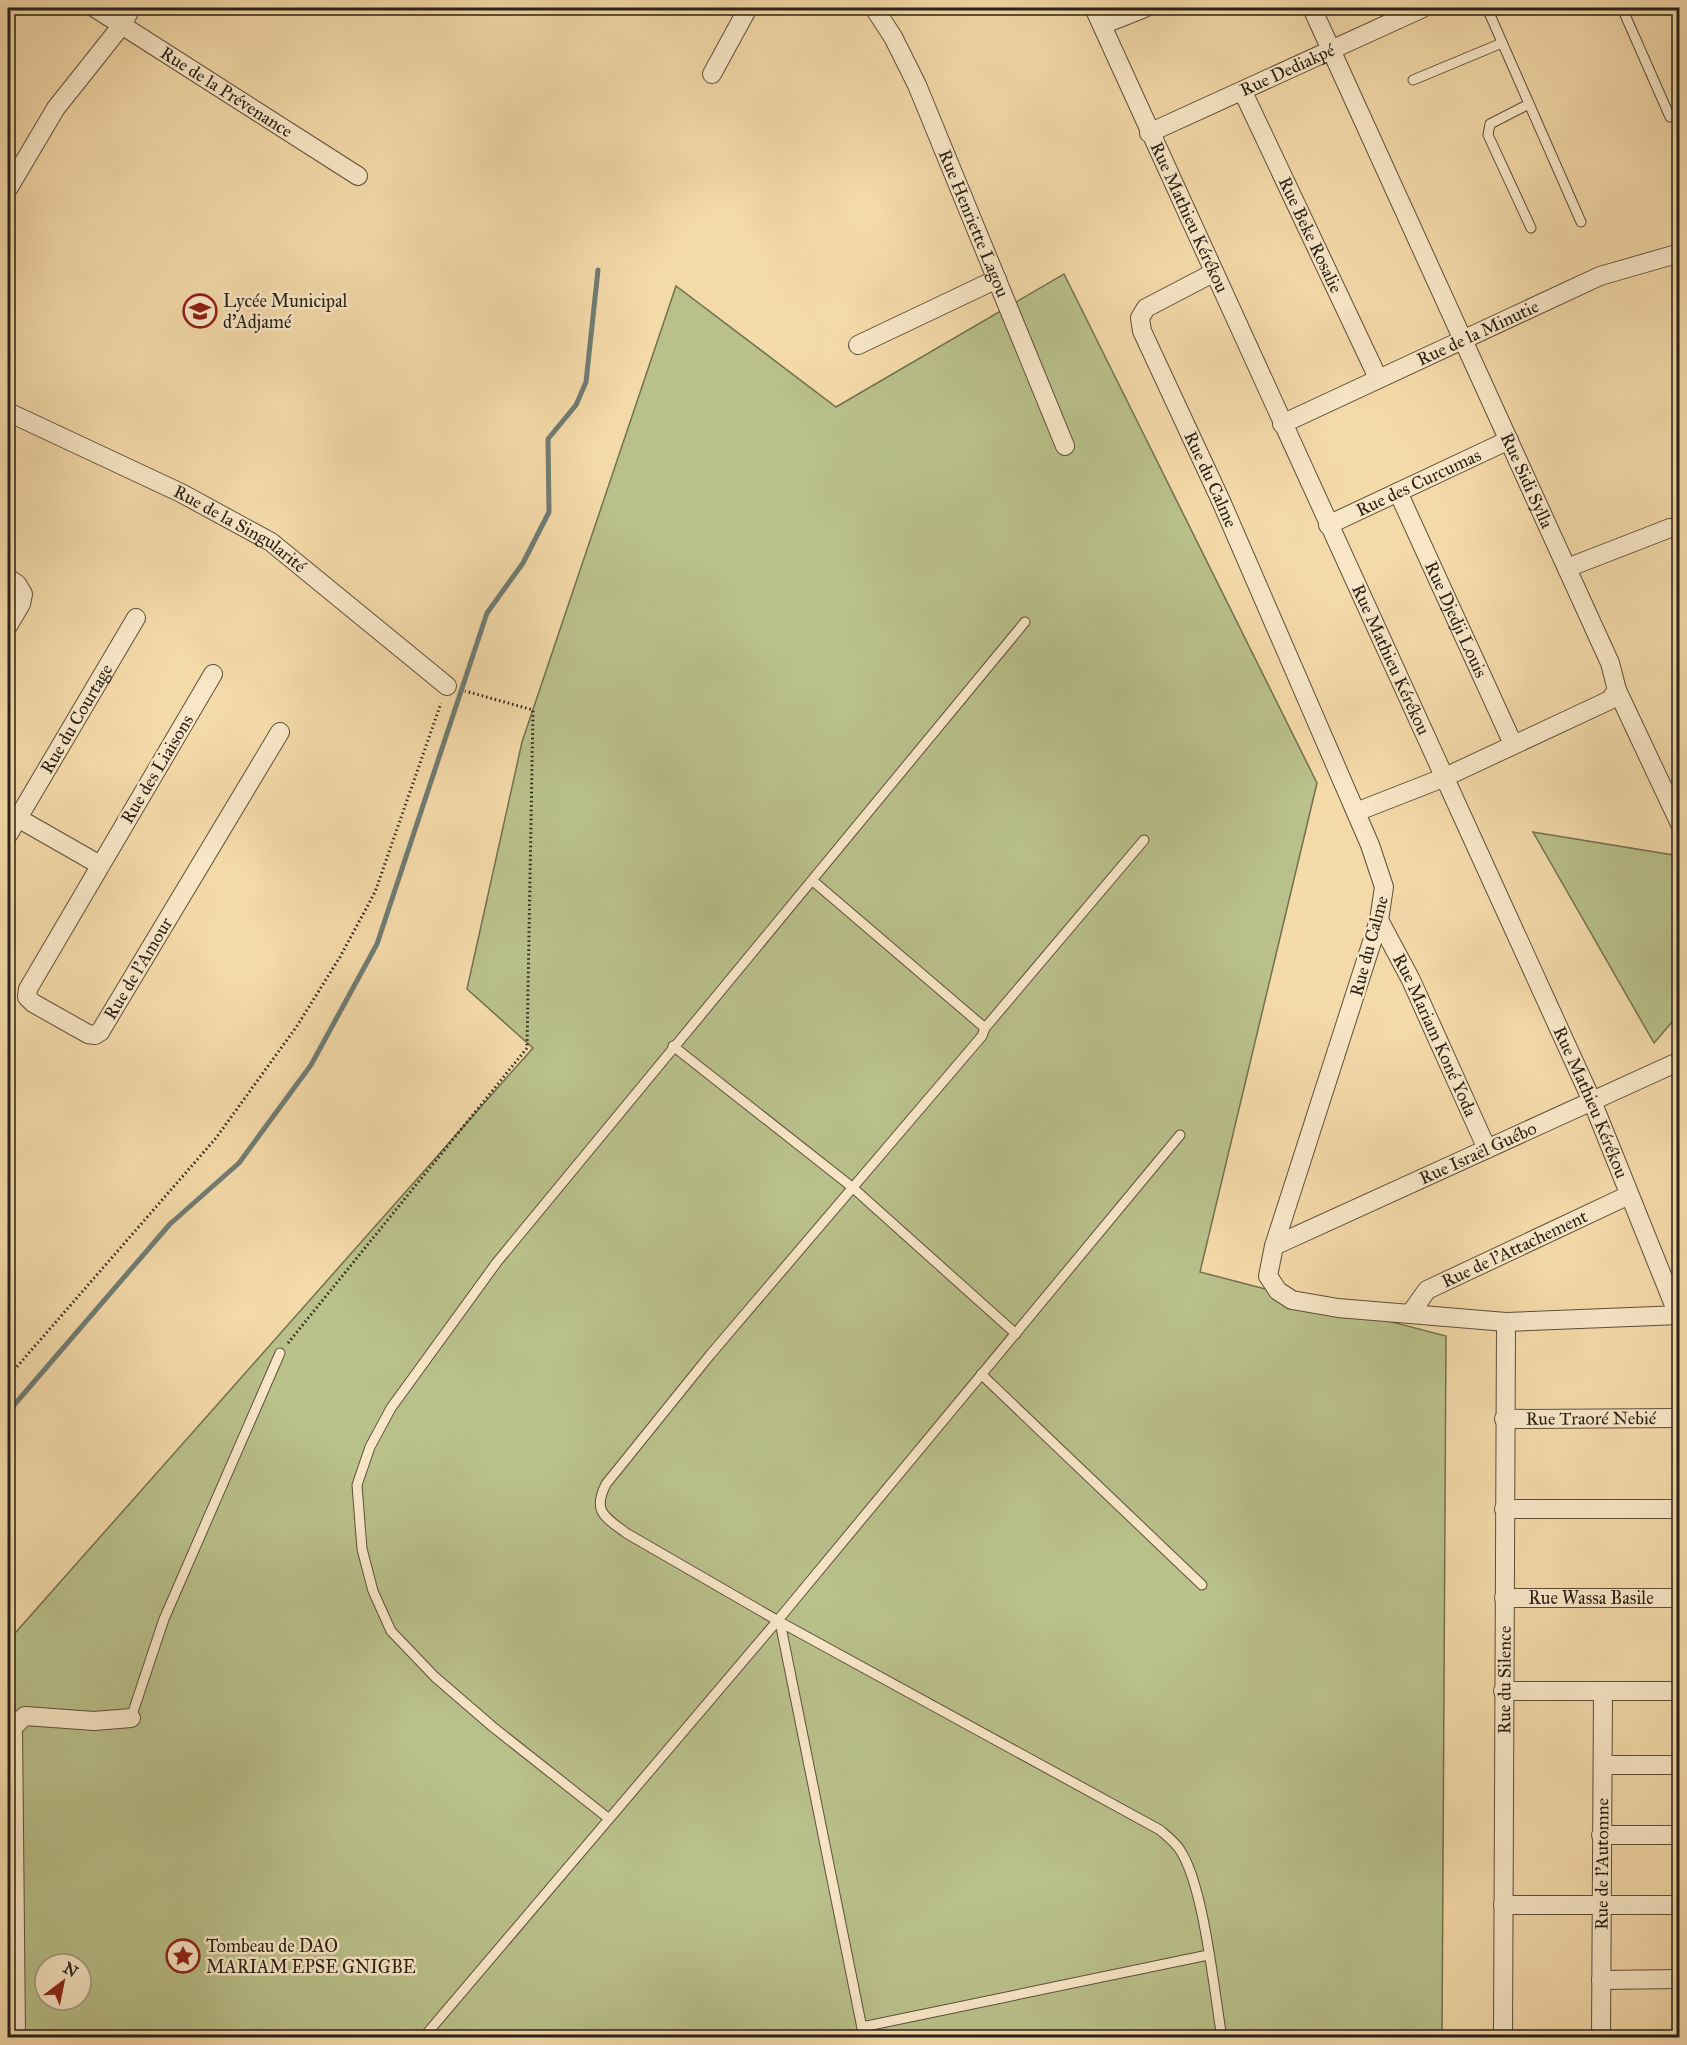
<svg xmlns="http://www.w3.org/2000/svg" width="1687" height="2045" font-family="'IM FELL Great Primer',serif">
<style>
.green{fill:#b9c08a;stroke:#717050;stroke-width:1.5;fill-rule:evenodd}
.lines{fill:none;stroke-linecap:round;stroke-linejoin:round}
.stream{stroke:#6f7c73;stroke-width:5}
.lane-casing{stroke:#5c4f3c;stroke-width:11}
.street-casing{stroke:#5c4f3c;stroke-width:20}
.path{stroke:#292117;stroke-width:3;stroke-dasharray:1.5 3;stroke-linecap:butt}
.lane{stroke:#f8e6c7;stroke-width:9}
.street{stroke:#f8e6c7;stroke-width:18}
.labels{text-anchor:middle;stroke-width:5;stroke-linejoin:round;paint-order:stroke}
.street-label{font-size:18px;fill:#292117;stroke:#f8e6c7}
.poi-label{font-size:18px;fill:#292117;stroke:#f8e6c7;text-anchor:start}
</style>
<rect width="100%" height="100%" fill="#f4d9a9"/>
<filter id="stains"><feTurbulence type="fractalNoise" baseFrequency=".00333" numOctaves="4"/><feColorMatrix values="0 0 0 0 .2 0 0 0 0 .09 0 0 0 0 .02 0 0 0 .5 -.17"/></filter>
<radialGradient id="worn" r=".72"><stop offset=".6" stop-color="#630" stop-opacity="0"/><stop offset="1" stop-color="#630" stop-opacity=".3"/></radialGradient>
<path class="green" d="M1064,274l253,509 -117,489 246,64 -4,701 -1434,1v-397l525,-593 -66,-59 55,-247 154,-456 160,121zM45,1964h36v36h-36z
M1533,832l146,24v158l-25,29z"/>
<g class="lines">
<path class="stream" d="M8,1412l162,-188 69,-61 72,-98 66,-121 110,-331 36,-50 26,-51 -1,-73 28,-34 10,-23 12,-112"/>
<g class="lane-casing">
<path id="lane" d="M1487,8l94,214
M1622,8l48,109
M1413,80l89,-37
M1529,104l-39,20 -2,11 43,93
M1144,840l-159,188 -3,8 -272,319 -104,129c-14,28 -1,33 20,49l154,89 380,208c7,6 15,12 20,20 24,36 34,141 42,188
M813,881l172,147
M673,1046l179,141 164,147
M981,1374l221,211
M780,1622l84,416
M131,1718l33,-99 116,-266
M608,1818l-115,-91 -58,-50 -44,-46 -18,-40 -11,-42 -5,-64 13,-38 21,-39 106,-146 528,-640
M862,2027l346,-72
M16,2035l28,3
M423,2038l355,-418 402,-485"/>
</g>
<g class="street-casing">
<g id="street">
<path id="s1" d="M95,8l263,168"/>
<path id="s2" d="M874,8l19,29 24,48 148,361"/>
<path id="s3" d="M1094,8l498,1093 86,214"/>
<path id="s4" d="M1312,8l298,655 7,27 -7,10 -167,78 -87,34"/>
<path d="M1102,25l43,-17"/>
<path d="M712,74l36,-66"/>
<path id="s5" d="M1243,92l135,286"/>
<path id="s6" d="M1149,133l274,-125"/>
<path d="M8,189l48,-81 66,-83 9,-17"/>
<path id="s7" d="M1213,273l-67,35 -6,10 2,13 79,170 149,344 14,42 -5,33 -105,326 -6,30 10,15 14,9 46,8 168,14 174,-7"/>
<path d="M858,345l139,-66"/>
<path id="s8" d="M8,412l173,81 90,49 176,144"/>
<path id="s9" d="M1282,424l318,-148 80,-23"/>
<path id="s10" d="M1398,492l115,252"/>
<path id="s11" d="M1328,525l181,-85"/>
<path d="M1567,568l103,-40"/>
<path d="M8,578l9,6 6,10 -2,10 -13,22"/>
<path id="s12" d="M213,674l-185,315 -1,8 6,6 55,31 7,1 5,-3 180,-300"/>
<path d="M1617,690l63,134"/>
<path d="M9,813l91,52"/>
<path id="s13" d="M8,835l128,-217"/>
<path id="s14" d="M1379,920l32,60 76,169"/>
<path id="s15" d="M1274,1246l406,-185"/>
<path id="s16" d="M1410,1314l17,-24 202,-95"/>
<path id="s17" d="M1504,1419l176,-1"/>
<path d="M1504,1509h176"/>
<path id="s18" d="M1504,1598h176"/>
<path d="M1503,1691h177"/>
<path d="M1603,1765h77"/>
<path d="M1601,1835h79"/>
<path d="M1503,1905h177"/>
<path d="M1601,1980l79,-1"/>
<path d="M16,2038l-3,-311 12,-11 69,5 37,-3"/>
<path id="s19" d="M1503,2038l3,-716"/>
<path id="s20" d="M1601,2038l2,-346"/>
</g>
</g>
<path class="path" d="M288,1343l239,-295 6,-338 -68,-19
M8,1377l208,-239 81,-112 43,-69 35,-65 66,-189"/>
<use href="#lane" class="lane"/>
<use href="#street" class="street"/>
</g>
<defs>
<g id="school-ring" transform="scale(1.725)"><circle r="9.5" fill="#f8e6c7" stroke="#8f2418" stroke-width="1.5"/><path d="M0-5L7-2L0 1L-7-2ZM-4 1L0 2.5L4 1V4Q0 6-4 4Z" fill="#8f2418"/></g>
<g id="sight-ring" transform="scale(1.725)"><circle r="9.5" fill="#f8e6c7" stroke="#8f2418" stroke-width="1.5"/><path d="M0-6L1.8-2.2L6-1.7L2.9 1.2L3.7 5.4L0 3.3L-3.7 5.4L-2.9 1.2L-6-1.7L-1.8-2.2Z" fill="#8f2418"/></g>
</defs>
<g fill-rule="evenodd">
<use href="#school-ring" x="200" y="311"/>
<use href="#sight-ring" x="183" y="1956"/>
</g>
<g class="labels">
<g class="street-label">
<text dy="6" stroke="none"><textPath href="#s6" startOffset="152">Rue Dediakpé</textPath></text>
<text dy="6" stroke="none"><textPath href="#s1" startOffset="156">Rue de la Prévenance</textPath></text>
<text dy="6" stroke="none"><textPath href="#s3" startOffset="230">Rue Mathieu Kérékou</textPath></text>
<text dy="6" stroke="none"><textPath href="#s2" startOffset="238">Rue Henriette Lagou</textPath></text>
<text dy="6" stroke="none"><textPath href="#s5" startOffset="158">Rue Beke Rosalie</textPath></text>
<text dy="6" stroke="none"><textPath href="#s9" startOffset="216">Rue de la Minutie</textPath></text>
<text dy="6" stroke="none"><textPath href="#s7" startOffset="264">Rue du Calme</textPath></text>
<text dy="6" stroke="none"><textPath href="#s4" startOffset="519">Rue Sidi Sylla</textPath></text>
<text dy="6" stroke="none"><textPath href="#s11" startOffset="100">Rue des Curcumas</textPath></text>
<text dy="6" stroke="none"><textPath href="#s8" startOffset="260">Rue de la Singularité</textPath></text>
<text dy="6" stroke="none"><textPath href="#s10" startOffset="140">Rue Djedji Louis</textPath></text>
<text dy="6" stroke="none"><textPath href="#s3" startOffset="716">Rue Mathieu Kérékou</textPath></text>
<text dy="6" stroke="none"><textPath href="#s13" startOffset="135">Rue du Courtage</textPath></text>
<text transform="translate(157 769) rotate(-59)" y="6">Rue des Liaisons</text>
<text transform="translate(1369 946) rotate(-75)" y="6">Rue du Calme</text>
<text dy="6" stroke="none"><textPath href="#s12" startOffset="532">Rue de l'Amour</textPath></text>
<text dy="6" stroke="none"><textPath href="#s14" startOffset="128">Rue Mariam Koné Yoda</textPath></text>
<text dy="6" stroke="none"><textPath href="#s3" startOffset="1202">Rue Mathieu Kérékou</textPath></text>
<text dy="6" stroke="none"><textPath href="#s15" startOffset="224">Rue Israël Guébo</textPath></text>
<text dy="6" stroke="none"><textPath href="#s16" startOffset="126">Rue de l'Attachement</textPath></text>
<text dy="6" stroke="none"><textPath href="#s17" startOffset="87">Rue Traoré Nebié</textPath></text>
<text dy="6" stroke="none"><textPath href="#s18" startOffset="87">Rue Wassa Basile</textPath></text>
<text dy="6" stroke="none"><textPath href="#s19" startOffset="358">Rue du Silence</textPath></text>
<text dy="6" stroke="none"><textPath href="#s20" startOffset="174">Rue de l'Automne</textPath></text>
</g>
<g class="poi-label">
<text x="223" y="307">Lycée Municipal<tspan x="223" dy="21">d'Adjamé</tspan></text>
<text x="206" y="1952">Tombeau de DAO<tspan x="206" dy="21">MARIAM EPSE GNIGBE</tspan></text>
</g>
</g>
<rect width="1687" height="2045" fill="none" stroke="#f4d9a9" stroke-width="30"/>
<rect x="9" y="9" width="1669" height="2027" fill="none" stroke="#292117" stroke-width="3"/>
<rect x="15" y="15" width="1657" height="2015" fill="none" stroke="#292117" stroke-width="1.5"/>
<g transform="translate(63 1982) rotate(32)"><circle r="28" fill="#f8e6c7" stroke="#a59781" stroke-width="1.5"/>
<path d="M0-4.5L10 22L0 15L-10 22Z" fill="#8f2418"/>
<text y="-9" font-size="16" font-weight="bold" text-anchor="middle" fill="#292117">N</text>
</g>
<rect width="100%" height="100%" filter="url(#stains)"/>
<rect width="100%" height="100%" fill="url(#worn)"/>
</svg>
